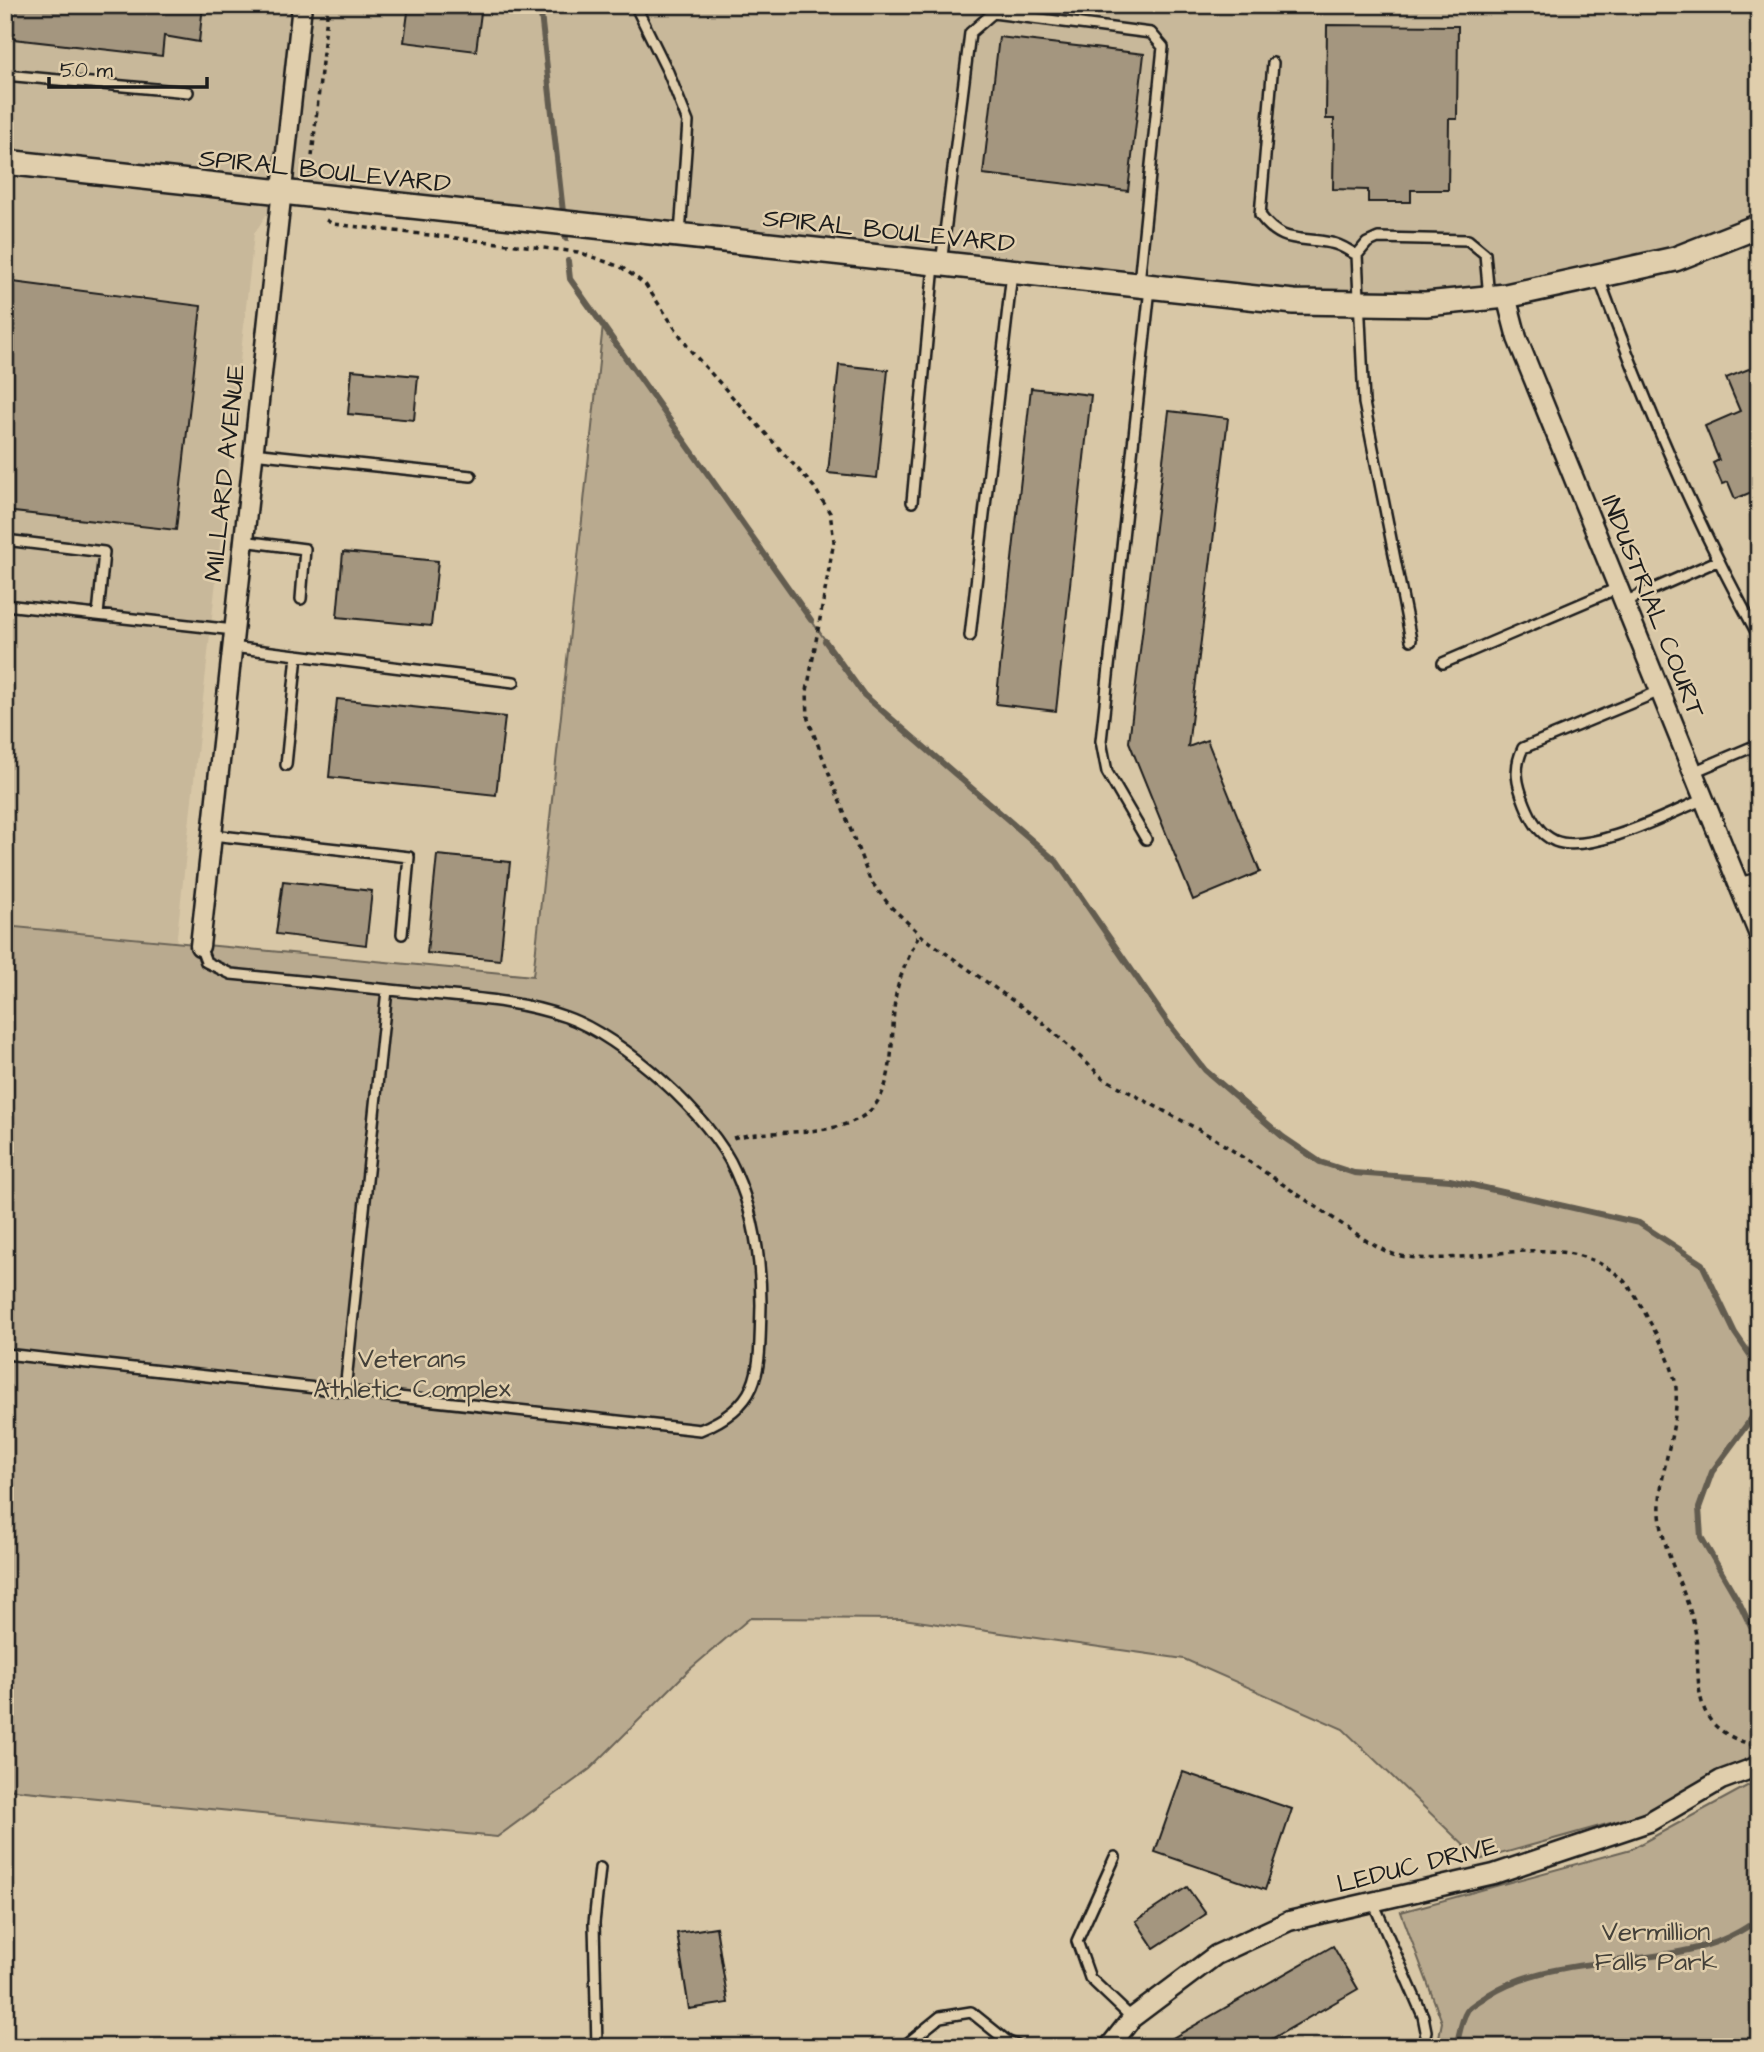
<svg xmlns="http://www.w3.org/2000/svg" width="1764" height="2052" font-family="'Architects Daughter',sans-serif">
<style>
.built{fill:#c8b89a}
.green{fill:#b9aa8f;stroke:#6a6356;stroke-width:2}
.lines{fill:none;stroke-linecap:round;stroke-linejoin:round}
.stream{stroke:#625b50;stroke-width:6}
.building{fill:#a4967f;stroke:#1c1c1c;stroke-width:2}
.service-casing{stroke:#1c1c1c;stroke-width:14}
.minor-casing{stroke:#1c1c1c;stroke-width:23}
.tertiary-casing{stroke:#1c1c1c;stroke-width:28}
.path{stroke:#1c1c1c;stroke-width:3.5;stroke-dasharray:5 5;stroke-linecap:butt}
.service{stroke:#e0ceac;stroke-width:9}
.minor{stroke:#e0ceac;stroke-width:18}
.tertiary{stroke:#e0ceac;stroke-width:23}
.labels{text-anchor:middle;stroke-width:5;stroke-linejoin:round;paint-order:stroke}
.street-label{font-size:26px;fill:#1c1c1c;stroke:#e0ceac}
.park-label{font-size:26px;fill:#434039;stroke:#e0ceac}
</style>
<rect width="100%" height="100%" fill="#d8c7a6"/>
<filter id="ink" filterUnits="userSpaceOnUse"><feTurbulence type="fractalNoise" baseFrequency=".0143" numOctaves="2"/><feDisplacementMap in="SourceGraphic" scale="14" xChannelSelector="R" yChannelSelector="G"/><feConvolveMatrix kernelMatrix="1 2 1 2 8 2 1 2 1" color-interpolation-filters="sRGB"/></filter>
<g filter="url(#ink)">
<path class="built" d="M5,5h1754v221l-84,33 -249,45 -1146,-111 -26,41 -78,711 -171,-19z"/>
<path class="green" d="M603,325l261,370 193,167 109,158 39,50 78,67 37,25 34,11 96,7 189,43 63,41 33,69 22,32 1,23 -4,27 -42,57 -13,36 2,29 39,67 19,40v109l-120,62 -160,45 -136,-131 -159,-70 -281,-40 -153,-1 -61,52 -99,99 -93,68 -492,-48v-863l528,50z
M1759,1783v264h-322l5,-25 -41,-110 230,-63 116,-63z"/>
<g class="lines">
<path class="stream" d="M540,5l26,234
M568,261l2,18 241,341
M825,641l39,54 193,167 109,158 39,50 78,67 37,25 34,11 96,7 189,43 63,41 33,69 22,32 1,23 -4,27 -42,57 -13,36 2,29 39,67 19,40
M1456,2047c3,-11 5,-27 11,-36 3,-6 15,-11 21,-16 78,-50 203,-19 271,-77"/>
</g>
<path class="building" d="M5,5h198l-4,37 -35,-6 -2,20 -157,-18z
M409,5h73l-6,46 -72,-9z
M1327,25l131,1 -1,93h-8l-1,71h-37v12h-43v-12l-35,-1 1,-70h-8z
M999,37l145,17 -16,137 -145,-17z
M5,281l196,25 -25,224 -171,-19z
M839,365l49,5 -11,108 -49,-5z
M1759,365v124l-24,10 -7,-17 -6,2 -9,-21 6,-3 -14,-34 35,-15 -14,-33z
M352,370l66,6 -4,44 -66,-6z
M1031,388l60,7 -35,316 -60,-7z
M1169,411l59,7 -40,329 19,-7 53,132 -67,28 -64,-158z
M343,552l95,9 -7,65 -94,-9z
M337,699l168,18 -9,78 -167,-18z
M437,855l73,7 -10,98 -73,-7z
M283,881l89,10 -6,54 -90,-11z
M1183,1772l109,37 -27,81 -110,-38z
M1187,1887l19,27 -52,34 -18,-27z
M716,1927l12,76 -39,6 -12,-76z
M1333,1946l25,43 -100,58h-101z"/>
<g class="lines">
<g class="service-casing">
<path id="service" d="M635,5l33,67 20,50 -8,112
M1273,63l-13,152c22,30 39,21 71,28 9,1 18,8 26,12
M5,75l183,17
M941,264l29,-231 23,-20 158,20 12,14 -24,236
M1599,278c45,123 96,244 160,359
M252,453l219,23
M912,502l22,-237
M5,540l99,12 -6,63
M243,541l62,8 -4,50
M1624,602l93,-41
M5,605l229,25
M970,636l42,-363
M1411,640l-47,-237 -7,-148 10,-12 11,-5 90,2 17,14 4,43
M232,647l282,35
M1443,663l175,-75
M1660,691l-137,57c-10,21 -6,36 2,56 6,15 14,30 30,37 35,14 116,-28 149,-42
M286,765l11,-110
M1693,772l66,-28
M212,835l197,22 -7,77
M1146,839l-39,-67 -6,-31 49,-453
M1738,883l21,-5
M5,1354l695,76c65,-26 59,-63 61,-125 0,-46 -7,-92 -26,-134 -23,-54 -114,-135 -169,-154 -48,-17 -97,-19 -146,-24 -63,-6 -126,-13 -189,-19l-25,-12 -6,-16
M345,1391l42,-401
M1115,1857l-38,84 13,37 42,40
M1373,1902l50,114 3,15 -3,16
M597,2047l-3,-124 6,-55
M903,2047l37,-30 31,-5 36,29
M993,2047l14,-6 13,6"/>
</g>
<g class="minor-casing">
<path id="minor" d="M1506,296l11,42 242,597
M200,946l102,-941
M1109,2047l23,-29 84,-63 73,-34 205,-47 155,-52 72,-42 38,-14"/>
</g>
<g class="tertiary-casing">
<path id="tertiary" d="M5,162l1289,140 132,2 80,-8 169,-37 84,-33"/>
</g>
<path class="path" d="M310,176l18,-171
M326,220l7,4 245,28 43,15 24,17 45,66 124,137 16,26 4,28 -27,150 1,28 62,161 20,26 33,31 117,83 63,58 111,60 153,103c9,5 19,11 29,14 71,16 159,-31 223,21 14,12 23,32 32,48 10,18 23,43 25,64 3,42 -18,82 -16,126 3,43 27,75 35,116 5,27 -1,58 11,83 8,18 35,31 53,32
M733,1138c40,-10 90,0 127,-20 40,-22 29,-87 36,-124 4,-21 15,-41 23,-60"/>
<use href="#service" class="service"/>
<use href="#minor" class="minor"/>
<use href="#tertiary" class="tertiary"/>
</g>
</g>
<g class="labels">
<g class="street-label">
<text transform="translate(325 170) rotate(6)" y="9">SPIRAL BOULEVARD</text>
<text transform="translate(889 230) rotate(6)" y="9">SPIRAL BOULEVARD</text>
<text transform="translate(224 473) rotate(-84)" y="9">MILLARD AVENUE</text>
<text transform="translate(1654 606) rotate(68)" y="9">INDUSTRIAL COURT</text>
<text transform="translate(1417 1864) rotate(-14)" y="9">LEDUC DRIVE</text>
</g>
<g class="park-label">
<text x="412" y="1367">Veterans<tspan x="412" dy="30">Athletic Complex</tspan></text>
<text x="1656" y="1940">Vermillion<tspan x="1656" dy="30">Falls Park</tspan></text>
</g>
</g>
<rect width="1764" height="2052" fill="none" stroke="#e0ceac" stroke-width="28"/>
<rect x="14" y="14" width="1736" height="2024" fill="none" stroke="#1c1c1c" stroke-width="2.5" filter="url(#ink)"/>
<path d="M49 77v10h158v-10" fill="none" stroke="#1c1c1c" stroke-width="3.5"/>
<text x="60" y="77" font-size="21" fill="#1c1c1c" stroke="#e0ceac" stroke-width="5" paint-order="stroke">50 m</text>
</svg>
